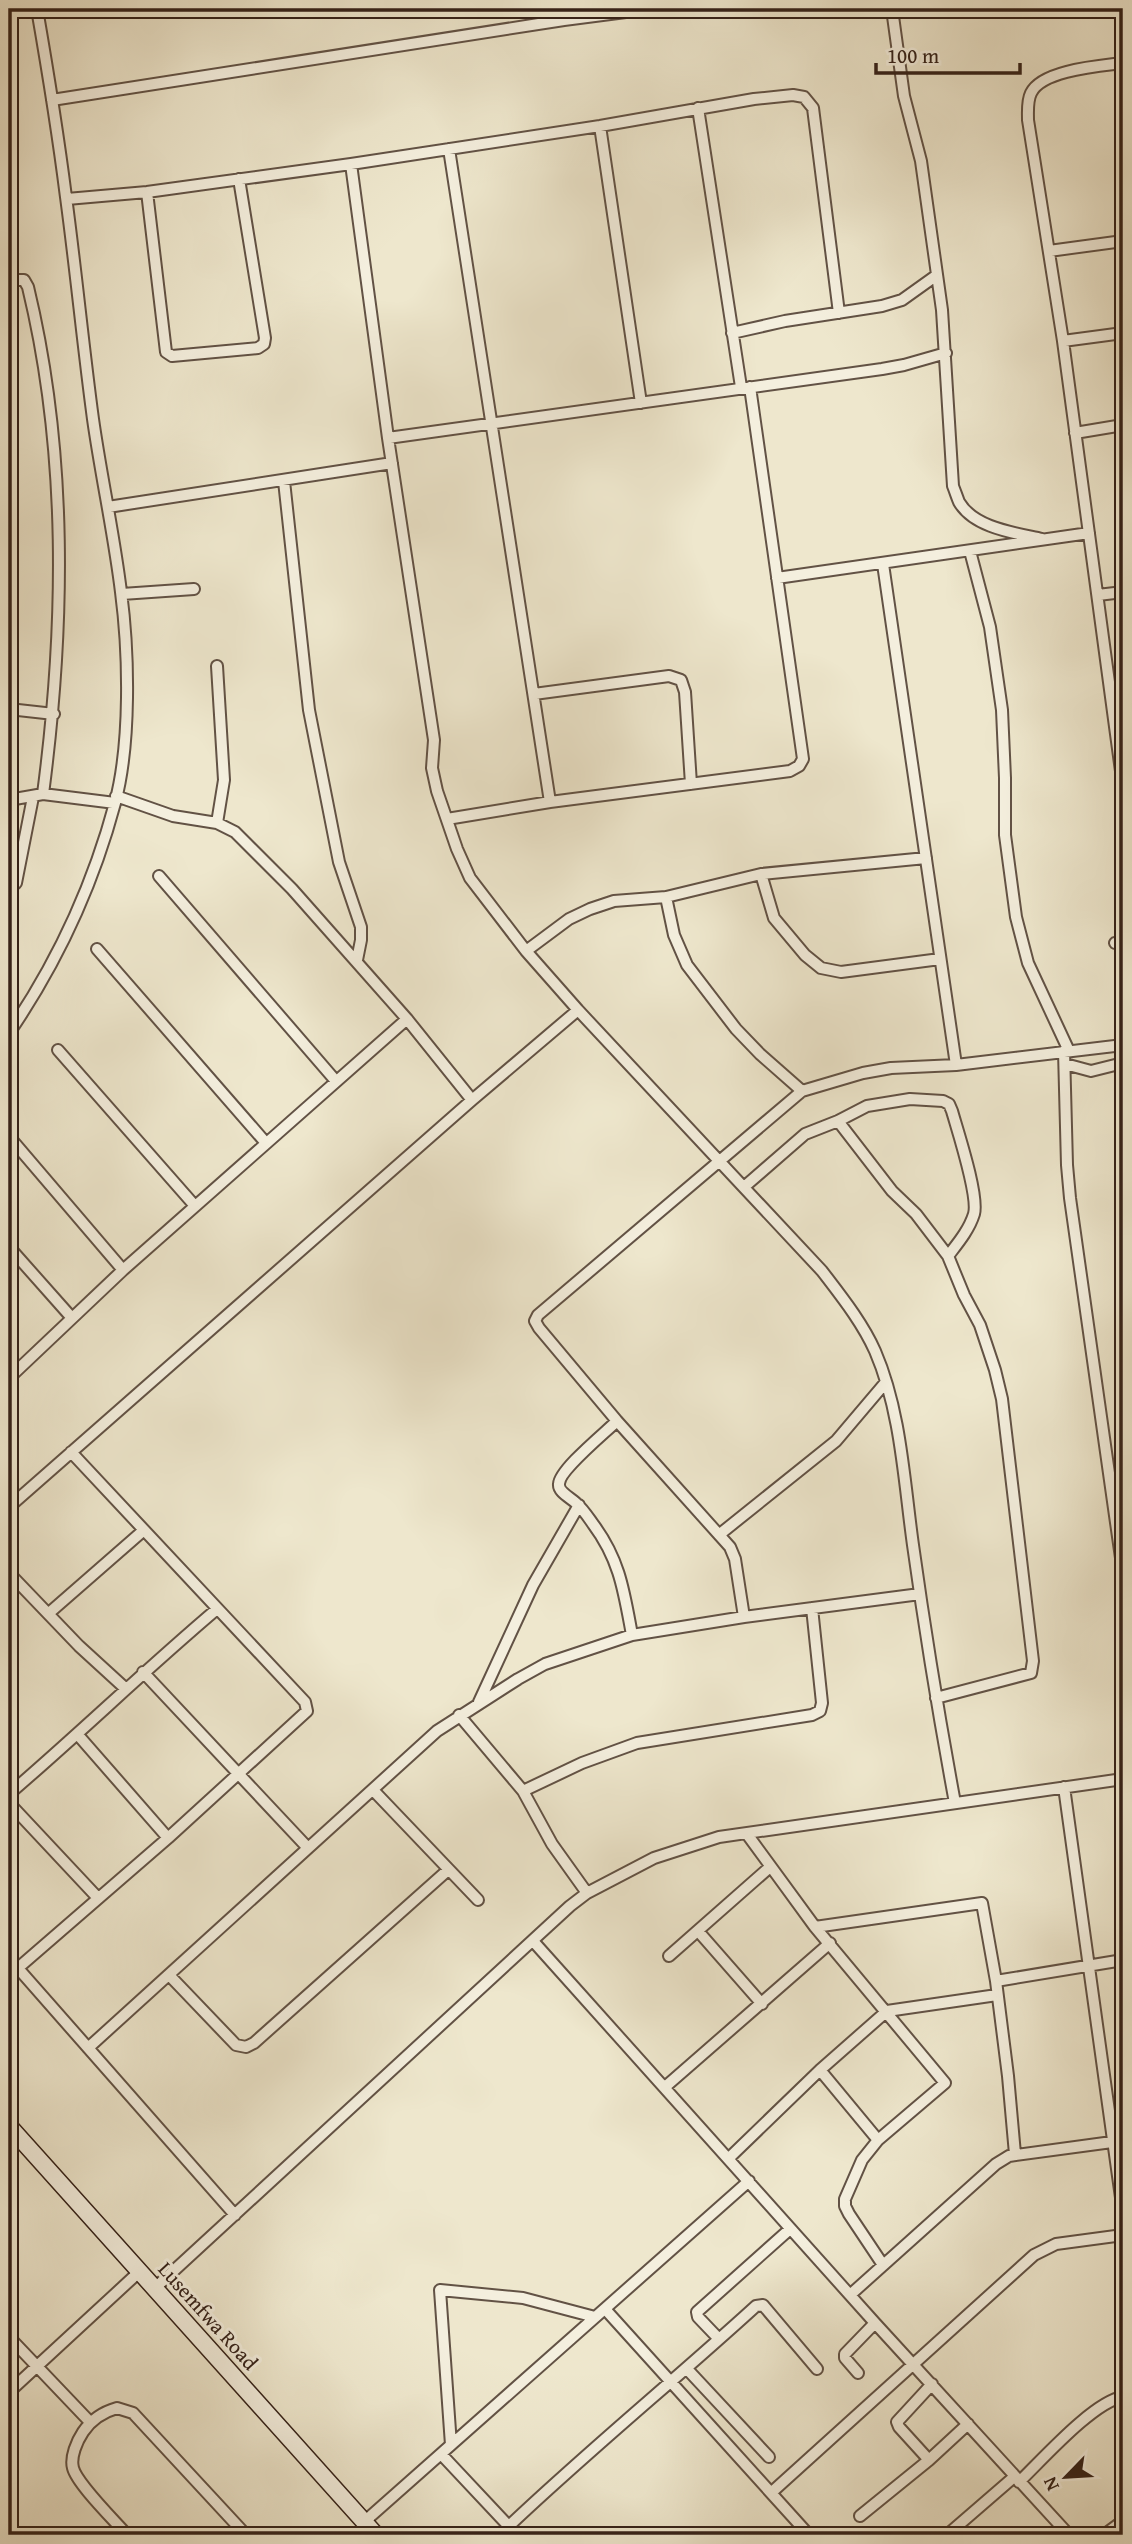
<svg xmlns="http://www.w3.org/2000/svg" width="1132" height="2544" font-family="'Gentium Book Plus',serif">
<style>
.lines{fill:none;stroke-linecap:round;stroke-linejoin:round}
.street-casing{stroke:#625245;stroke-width:14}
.secondary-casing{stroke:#342118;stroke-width:19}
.street{stroke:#f4efde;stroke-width:10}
.secondary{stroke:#f4efde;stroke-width:16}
.labels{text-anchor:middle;stroke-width:6;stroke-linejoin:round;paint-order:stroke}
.street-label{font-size:21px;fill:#342118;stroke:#f4efde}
</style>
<rect width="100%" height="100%" fill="#eee7cd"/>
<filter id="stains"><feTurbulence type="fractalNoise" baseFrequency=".00286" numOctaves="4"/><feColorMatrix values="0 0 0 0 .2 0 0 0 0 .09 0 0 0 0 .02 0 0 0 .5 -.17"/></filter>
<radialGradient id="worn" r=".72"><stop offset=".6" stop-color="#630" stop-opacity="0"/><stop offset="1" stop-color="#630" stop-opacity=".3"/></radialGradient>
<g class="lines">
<g class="street-casing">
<path id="street" d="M892,9l12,87 17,65 21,149 11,176c2,5 4,11 6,16 15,26 56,31 83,37
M1123,63c-23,3 -81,7 -92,30 -4,8 -3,18 -3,27l35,221 60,445
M52,100l512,-80 85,-11
M698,108l43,279
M600,126l41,277
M449,149l101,653
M351,164l37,274 46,302 -2,28 5,23 20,58 13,29 56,73 52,59 244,261c19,25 40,51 53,80 26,60 29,130 38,194 12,86 26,172 42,258
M147,192l19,160 6,4 86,-8 6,-4 1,-6 -26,-159
M67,199l80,-7 204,-28 249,-38 154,-27 39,-4 11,2 9,11 26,205
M1049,251l74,-10
M9,280h15l4,7c40,166 37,339 15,507
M732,333l53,-12 97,-15 20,-6 35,-25
M1063,341l60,-8
M1075,433l48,-8
M388,438l494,-69 22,-4 42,-12
M284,481l25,229 30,152 22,65v13l-4,20
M108,507l284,-44
M970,551l20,76 12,83 3,68v57l11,82 12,46 41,88
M883,564l73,501
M777,578l312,-45
M122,594l72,-5
M1098,595l25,-3
M217,666l7,114 -7,43
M534,694l135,-18 12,4 4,12 6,92
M9,709l45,5
M116,796l57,20 44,7 18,9 57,57 115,130
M9,800l34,-6 72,9
M447,819l103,-17 240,-31 9,-5 4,-7 -53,-372
M761,874l13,44 31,37 16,13 20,4 99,-13
M159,876l176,204
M9,889l7,-6 17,-86
M666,897l8,38 13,30 49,64 24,25 42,37
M1115,943l8,-1
M97,949l169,194
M526,951l43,-32 21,-10 24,-8 52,-4 95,-23 165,-16
M9,1033c48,-70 84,-148 106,-230 16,-60 14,-150 6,-211 -7,-58 -20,-116 -28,-173 -10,-74 -17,-148 -27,-222 -8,-63 -18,-125 -29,-188
M58,1050l137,156
M1064,1051l3,114 3,33 53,374
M1065,1064l26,7 32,-8
M838,1121l54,70 24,23 32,42 16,39 16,30 15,45 7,29 31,262 -2,12 -95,25
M12,1140l111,130
M744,1187l61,-53 33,-13 29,-15 43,-7 33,2 6,3 3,7c6,21 27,85 22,103 -5,16 -16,29 -26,42
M9,1247l63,71
M9,1378l114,-108 284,-251 65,81
M617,1421c-11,11 -58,49 -58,63 -1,8 12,14 17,19 7,6 12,14 17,21 27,36 31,68 39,111
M9,1507l463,-407 106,-90
M720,1534l116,-93 50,-59
M9,1573l70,73 47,43
M49,1613l95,-83
M744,1617l-9,-58 -5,-12 -113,-126 -78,-93 -4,-7 3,-6 264,-224 61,-18 28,-5 65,-3 167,-20
M143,1672l165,176
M479,1702l54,-117 46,-80
M459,1715l64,76 29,53 35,49
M78,1735l90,103
M1064,1787l59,425
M373,1790l105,110
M523,1791l59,-28 55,-20 175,-28 8,-4 2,-8 -10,-95
M9,1794c70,-60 137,-125 208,-185
M9,1803l89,95
M747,1834l68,93 130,156 -67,57 -16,20 -17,39v7l4,8 34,51
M815,1927l167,-24 14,78 12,95 7,78
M698,1931l64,73
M533,1941l342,382 194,212
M669,1956l101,-89
M9,1958l226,257
M18,1968l150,-130 139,-127 -2,-9 -234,-250
M169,1975l67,70 10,2 8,-4 194,-173
M996,1981l127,-21
M88,2048l349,-317 81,-52 27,-15 87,-29 112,-18 176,-23
M820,2070l58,70
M665,2087l165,-144
M729,2158l91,-88 67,-59 110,-16
M155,2288l415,-382 17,-13 67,-35 65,-21 404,-58
M850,2295l146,-131 13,-8 103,-14
M605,2309l204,226
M9,2337l81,85
M719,2339l-21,-22 -1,-5 93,-83
M687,2369l82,88
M858,2373l-13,-15v-4l30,-31
M9,2392l130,-120
M451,2445l-11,-155 83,8 72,19
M441,2454l76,81
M929,2460l-30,-33 -2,-5 35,-38
M1019,2482c23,-22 75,-81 104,-85
M772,2492l262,-237 22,-11 67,-9
M860,2516l69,-56 39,-36
M364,2522l385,-341
M509,2526c80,-76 166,-146 247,-220l7,-1 54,64
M9,2530l4,5
M127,2535c-12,-14 -50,-51 -54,-67 -3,-11 4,-27 10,-36 8,-12 20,-20 34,-24l16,5 113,122
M947,2535l67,-58
M1104,2535l19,-14"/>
</g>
<g class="secondary-casing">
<path id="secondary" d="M9,2126l367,409"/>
</g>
<use href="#street" class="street"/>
<use href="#secondary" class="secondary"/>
</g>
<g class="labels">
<g class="street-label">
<text transform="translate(208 2316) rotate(48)" y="7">Lusemfwa Road</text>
</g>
</g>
<rect width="1132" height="2544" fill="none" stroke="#eee7cd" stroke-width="35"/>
<rect x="10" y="10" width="1111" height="2523" fill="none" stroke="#342118" stroke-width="3.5"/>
<rect x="18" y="18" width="1097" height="2509" fill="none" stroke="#342118" stroke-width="2"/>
<g transform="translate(1066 2477) rotate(245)" stroke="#f4efde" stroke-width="5" paint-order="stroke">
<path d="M0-5L12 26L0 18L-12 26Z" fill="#342118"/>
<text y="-10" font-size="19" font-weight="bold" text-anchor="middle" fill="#342118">N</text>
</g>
<path d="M876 63v10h144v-10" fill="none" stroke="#342118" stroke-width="3.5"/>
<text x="887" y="63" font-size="21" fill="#342118" stroke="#f4efde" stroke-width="5" paint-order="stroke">100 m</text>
<rect width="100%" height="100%" filter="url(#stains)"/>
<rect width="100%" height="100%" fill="url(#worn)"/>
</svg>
